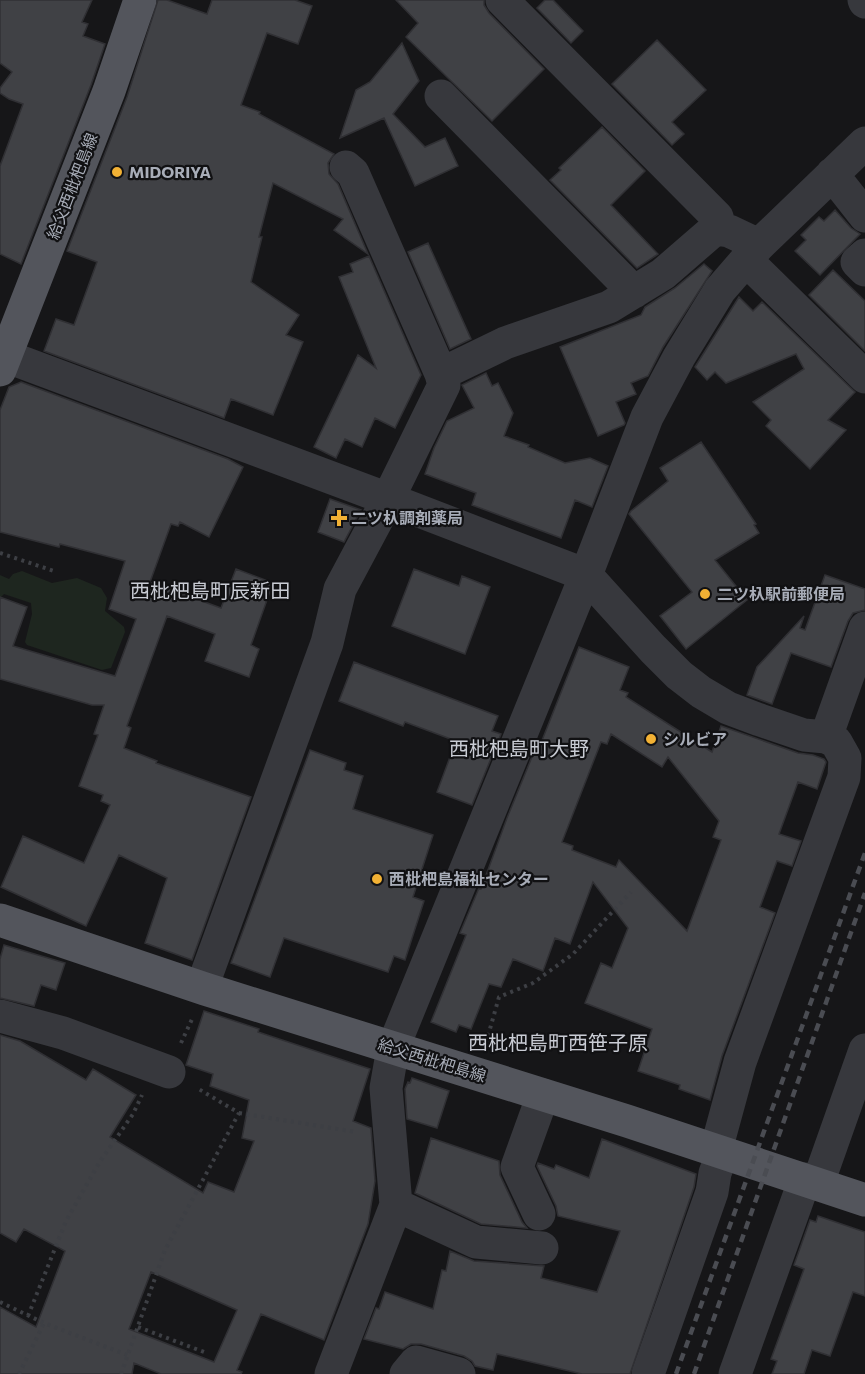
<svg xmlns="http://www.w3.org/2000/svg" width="865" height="1374" font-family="Commissioner,'Noto Sans JP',sans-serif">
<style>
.green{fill:#1e261f}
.building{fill:#404145;stroke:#303034;stroke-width:1.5;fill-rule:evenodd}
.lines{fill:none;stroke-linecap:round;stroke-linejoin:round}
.path{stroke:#3d3f44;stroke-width:4;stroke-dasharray:3 4.5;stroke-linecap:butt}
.minor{stroke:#37383d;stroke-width:33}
.major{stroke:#53555c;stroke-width:33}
.rail{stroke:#4a4c52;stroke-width:4.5;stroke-dasharray:8 6;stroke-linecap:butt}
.poi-dot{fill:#f2b134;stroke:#111113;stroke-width:2}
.labels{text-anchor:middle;stroke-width:4.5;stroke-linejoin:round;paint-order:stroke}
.poi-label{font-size:16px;font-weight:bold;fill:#a8adb8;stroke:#111113;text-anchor:start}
.street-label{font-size:16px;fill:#a8adb8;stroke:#111113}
.quarter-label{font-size:20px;fill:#c9ccd4;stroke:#111113}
</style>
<rect width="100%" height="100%" fill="#161618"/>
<path class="green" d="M22,571l30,12 25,-5 24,10 6,10 -2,13 19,16 1,5 -14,36 -9,2 -75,-25 -2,-3 7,-28 -1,-11 -27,-9 -4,4v-23l9,4 4,-5z"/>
<path class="building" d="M0,0h92l-10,22 6,2 -5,12 22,8 -14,41 -70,179 -21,-10v-88l23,-62 -14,-5 -9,-6v-5l12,-16 -12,-9z
M158,0h9l40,14 5,-14h83l17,6 -14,38 -31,-11 -26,72 19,7 -1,2 75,40 -6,9 1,11 9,10 30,70 -34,-24 9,-11 -70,-36 -14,54h3l-11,45 48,33 -13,20 17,7 -30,73 -42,-16 -7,19 -180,-67 12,-32 18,6 23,-63 -30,-11 60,-154z
M396,0h88v5l5,8 55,56 -52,52 -86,-84 12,-14z
M545,0h8l30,31 -12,12 -34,-35z
M657,40l49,50 -34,32 12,12 -12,11 -60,-61z
M402,43l17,38 -26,33 32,33 20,-9 13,28 -43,20 -31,-68 -44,20 16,-48 14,-8z
M602,127l43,44 -34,34 47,49 -21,14 -87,-88 11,-10 -2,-2z
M835,210l16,18 9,6 -40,41 -25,-24 11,-11 -5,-5 18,-18 5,4z
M428,243l43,96 -21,10 -42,-97z
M369,256l52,119 -26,53 -20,-10 -13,29 -17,-8 -9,19 -22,-11 44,-92 18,13 -37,-91 14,-5 -3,-8z
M704,264l8,7 -49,76 -15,29 -17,7 5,11 -20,8 9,21 -1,2 -26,11 -38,-89 81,-32 4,-8 30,-19z
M833,270l32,31v50l-56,-56z
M739,297l14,14 9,-9 93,90 -27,28 18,10 -36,39 -44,-43 5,-6 -18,-18 51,-33 -8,-15 -70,29 -11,-11 -8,8 -12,-13z
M486,373l6,13 6,-3 15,30 -9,23 25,9 -1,2 37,16 25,-5 18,8 -16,41 -17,-7 -14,38 -89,-33 4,-12 -51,-19 9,-26 13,-27 27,-13 -12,-23z
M21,382l207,77 15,8 -34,70 -29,-15 -2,4 -7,-2 -21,58 71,26 15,-39 37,14 -22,62 8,4 -10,28 -44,-16 10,-27 -48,-18 -40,110 4,2 -7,20 33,13 -1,2 95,34 -59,163 -47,-17 22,-65 -48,-23 -33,71 -85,-39 22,-51 61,27 26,-58 -9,-4 2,-6 -24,-9 19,-51 -4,-1 10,-29h-12l-92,-26v-82l27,10 -14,39 102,30 21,-57 -27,-10 16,-48 -65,-17 -1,3 -59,-15v-122l9,-23z
M701,442l55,82 -2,1 5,8 -44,27 32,40 -61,49 -26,-33 32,-24 -63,-78 2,-3 37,-30 -8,-13z
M330,499l31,11 -17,32 -26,-10z
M414,569l45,17 3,-10 28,11 -25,67 -73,-28z
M825,575l40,14v21l-12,3 -5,8 -17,46 -40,-14 -19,51 -25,-9 10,-28 47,-51 -4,12 5,2z
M579,647l50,20 -9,23 8,3 -2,4 86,55 9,-26 77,27 15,2 11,4 2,3 -9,27 -19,-7 -19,52 22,7 -9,25 -15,-5 -17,46 15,6 -53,143 -12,44 -31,-11 1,-4 -42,-14 14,-42 -67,-26 16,-40 11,5 16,-40 -35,-46 -23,62 -15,-6 -12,33 -30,-12 -12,28 -12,-3 -18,45 -12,-4 -3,7 -25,-10 35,-87 -6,-2 19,-45 2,1 26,-71 29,-71 3,1zM611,734l51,33 6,-10 51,64 -6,16 8,3 -34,91 -68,-71 -3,7 -44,-17 1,-4 -11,-4 39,-100 6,2z
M354,662l144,54 -6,15 9,3 -29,71 -35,-13 19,-51 -51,-19 -2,4 -64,-25z
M310,750l36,13 -2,7 19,6 -10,33 80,26 -20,62 11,4 -19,59 -11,-4 -6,16 -104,-34 -14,39 -39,-14z
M4,945l61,18 -9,27 -15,-5 -7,21 -34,-8v-39z
M204,1011l55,18 -1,3 112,37 -17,52 18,7 4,53 -7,43 -44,116 -63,-26 -24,56 5,2 -1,2h-80l-27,-11 -2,11h-132v-67l36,20 29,-76 -41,-22 -8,13 -16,-9v-198l20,6 66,39 7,-11 43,26 -26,42 93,56 5,-11 26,10 20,-51 -12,-3 7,-38 -39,-14 3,-12 -27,-9zM151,1272l86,38 -23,52 -85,-33z
M412,1078l37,13 -12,37 -30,-9 -2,-30 3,-7 2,1z
M431,1138l68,23 1,14 22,47 5,6 -46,-4 -66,-31z
M602,1139l94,35 -2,13 -64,187h-48l-85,-20 -4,16 -18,-4 -3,-5 -8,-5 -43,-12h-10l-8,5 -39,-10 12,-31 3,1 6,-17 48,17 9,-39 4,1 4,-20 24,10 70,5 -3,12 56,14 23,-61 -62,-15 -2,-10 -19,-40 1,-3 16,6 2,-4 33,13z
M818,1216l47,16v64l-12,-4 -23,64 -18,-6 -8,24h-32l5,-13 -6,-2 33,-90 -10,-4 16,-45 6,2z"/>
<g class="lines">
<path class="path" d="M0,553l54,18
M181,1043l12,-26
M486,1043l13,-46 34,-14 40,-29 58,-62
M239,1113l117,19
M0,1302l44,21 83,32
M28,1316l38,-95 33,-58 34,-49 9,-19
M138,1327l66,25
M19,1374l25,-51
M121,1374l44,-124 74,-137 -42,-25"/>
<path class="minor" d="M502,0l215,217 4,13
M864,0l1,2
M441,96l193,196
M832,174l33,42
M865,255l-8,7 8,8
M746,260l119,117
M5,356l383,143 198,76 67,74 26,26 22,17 27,16 32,12 44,15 22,2 10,5 9,16 -1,19 -104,285 -24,88
M441,374l64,-31 104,-36 54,-33 52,-45 14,2 30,14
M826,737l39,-109
M202,987l125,-344 13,-54 48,-90 56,-114 -3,-11 -88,-201 -7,-6
M0,1016l63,17 106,39
M818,1183l47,-133
M396,1205l80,37 66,6
M539,1214l-22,-47 26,-72
M331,1374l65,-169 -10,-117 7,-40 193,-473 61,-158 32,-60 41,-67 39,-45 106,-102
M406,1374l10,-12 43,12
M648,1374l64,-182 3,-19 8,-21
M735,1374l70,-195"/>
<path class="major" d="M0,370l109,-279 31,-91
M0,920l205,69 422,132 238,79"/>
<path class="rail" d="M676,1374l189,-521
M694,1374l171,-481"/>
</g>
<g class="poi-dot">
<circle cx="117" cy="172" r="6"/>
<path d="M336 509h6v6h6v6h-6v6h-6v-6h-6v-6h6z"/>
<circle cx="705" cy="594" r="6"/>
<circle cx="651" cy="739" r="6"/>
<circle cx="377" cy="879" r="6"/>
</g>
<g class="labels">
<g class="poi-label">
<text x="129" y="178">MIDORIYA</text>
<text x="351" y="524">二ツ杁調剤薬局</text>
<text x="717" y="600">二ツ杁駅前郵便局</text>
<text x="663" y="745">シルビア</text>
<text x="389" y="885">西枇杷島福祉センター</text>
</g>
<g class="street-label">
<text transform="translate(72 186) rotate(-69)" y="6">給父西枇杷島線</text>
<text transform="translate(432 1060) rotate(17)" y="6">給父西枇杷島線</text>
</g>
<g class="quarter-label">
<text x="210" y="598">西枇杷島町辰新田</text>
<text x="519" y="756">西枇杷島町大野</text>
<text x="558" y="1050">西枇杷島町西笹子原</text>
</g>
</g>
</svg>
